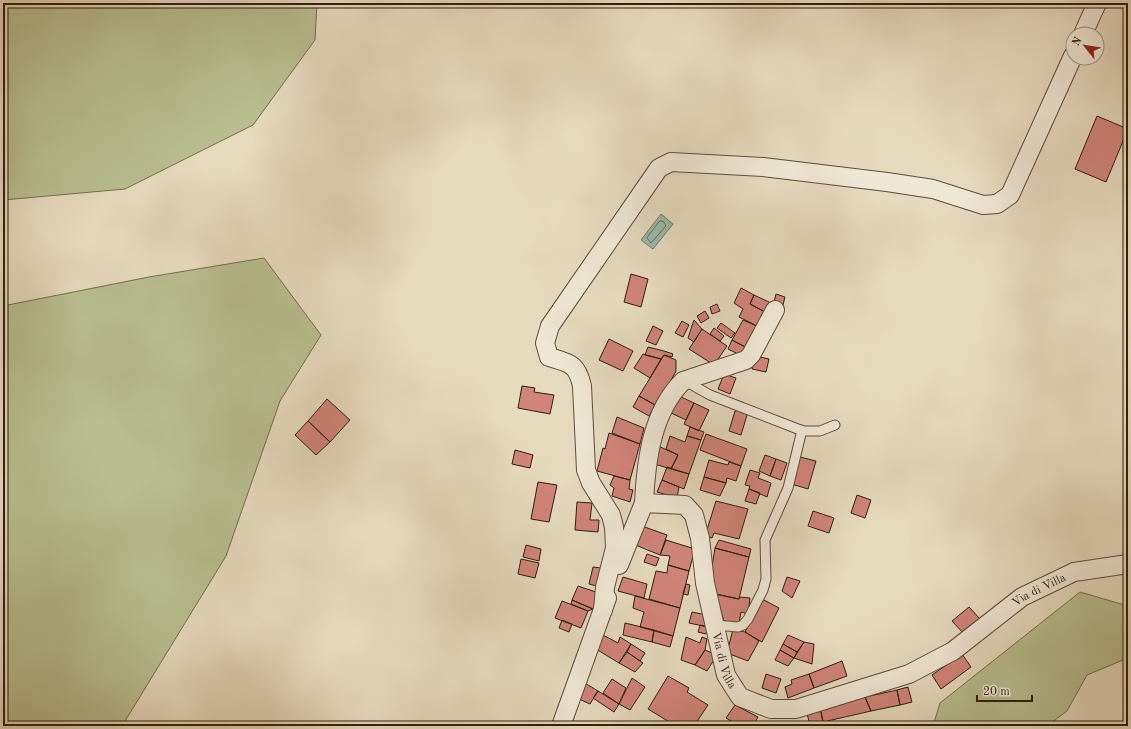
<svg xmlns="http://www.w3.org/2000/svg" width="1131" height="729" font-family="'Old Standard TT',serif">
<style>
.green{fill:#b8be8f;stroke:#746e4e}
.water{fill:#98bbab;stroke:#6e7c6c}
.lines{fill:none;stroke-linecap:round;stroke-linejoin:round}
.shore{stroke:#646c5c;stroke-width:1}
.building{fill:#d18479;stroke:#301d0e}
.service-casing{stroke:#5e4c3a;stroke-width:11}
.minor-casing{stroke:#5e4c3a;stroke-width:20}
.service{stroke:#efe7d5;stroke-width:9}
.minor{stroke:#efe7d5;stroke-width:18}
.labels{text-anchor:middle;stroke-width:3.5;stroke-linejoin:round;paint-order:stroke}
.street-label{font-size:12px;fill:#301d0e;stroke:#efe7d5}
</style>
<rect width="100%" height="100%" fill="#e6dabe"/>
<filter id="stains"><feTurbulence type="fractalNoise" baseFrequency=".005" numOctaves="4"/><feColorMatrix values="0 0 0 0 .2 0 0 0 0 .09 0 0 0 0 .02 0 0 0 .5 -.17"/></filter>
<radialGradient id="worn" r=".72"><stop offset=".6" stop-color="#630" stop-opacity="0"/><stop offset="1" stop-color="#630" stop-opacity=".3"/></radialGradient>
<path class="green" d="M3,3h314l-2,37 -62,85 -128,64 -122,11z
M264,258l57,77 -41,66 -54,155 -104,170h-119v-420l146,-29z
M1080,592l48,14v52l-41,17 -20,36 -20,15h-114l7,-23z"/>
<path class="water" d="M661,214l12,10 -20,25 -12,-9z"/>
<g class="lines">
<path class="shore" d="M660,221h3l3,5 -15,17 -4,-5z"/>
</g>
<path class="building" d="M1097,116l31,13 -22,53 -31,-13z
M631,274l17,5 -7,28 -17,-5z
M741,288l13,7 -4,9 17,9 -8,14 -20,-10 4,-8 -9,-6z
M776,294l9,3 -2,8 -9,-3z
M754,295l17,8 -4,10 -17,-9z
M717,304l3,7 -8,3 -2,-7z
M705,311l4,7 -8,5 -4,-7z
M694,320l8,9 -8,13 -6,-4z
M743,320l16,7 -10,22 -17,-9z
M682,321l7,4 -6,12 -8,-4z
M721,323l14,10 -4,5 -14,-10z
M653,326l10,5 -7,14 -10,-4z
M714,328l10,8 -4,5 -10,-7z
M702,329l25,17 -13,19 -25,-16z
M609,339l24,12 -10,20 -24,-11z
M732,340l17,9 -5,8 -16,-8z
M648,347l16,4 9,3 -1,3 -8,-2 -3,4 -16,-4z
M643,354l18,5 -11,19 -16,-10z
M664,355l12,5v11l-19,35 -18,-10z
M755,356l14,3 -3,13 -14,-3z
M724,374l12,4 -6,16 -12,-5z
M522,386l13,2 -1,4 20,3 -4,19 -32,-6z
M677,395l17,8 -8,17 -17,-8z
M639,396l16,9 -6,11 -16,-9z
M327,399l23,21 -20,22 -22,-21z
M694,403l15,7 -10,21 -15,-7z
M740,410l6,1 1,4 -6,20 -12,-4 6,-20z
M617,417l27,11 -4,16 -28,-11z
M308,421l22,21 -14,13 -21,-20z
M690,427l14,5 -3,8 -14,-4z
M609,433l31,11 -10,36 -33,-9 6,-23 2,1z
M706,434l41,15 -6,17 -41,-16z
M670,436l15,6 2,-6 14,4 -12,34 -18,-5 7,-14 -12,-6z
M656,445l22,10 -7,14 -20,-6z
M515,450l18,5 -3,13 -18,-4z
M765,455l11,4 -6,17 -11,-5z
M796,456l20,5 -8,28 -20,-6z
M776,459l11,4 -6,17 -11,-4z
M709,460l19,5 1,-3 12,4 -5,15 -9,-3 -1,5 -22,-6z
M667,467l22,7 -5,15 -22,-9z
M750,470l10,3 -2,5 13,5 -4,14 -18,-8 1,-3 -5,-1z
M614,476l16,4 -1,9 4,1 -3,12 -18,-6 2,-8 -4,-3z
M704,477l22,6 -6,13 -20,-6z
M662,480l17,7 -2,11 -20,-6z
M538,482l19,3 -8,37 -18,-3z
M749,489l11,4 -4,11 -11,-3z
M857,495l14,5 -6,18 -14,-5z
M716,501l32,8 -9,30 -25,-6 -2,5 -7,-2z
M577,502l15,1 -2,17h9l-1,12 -23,-2z
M813,511l21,7 -5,15 -21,-7z
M639,525l28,10 -7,20 -27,-11z
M666,540l29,9 -6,22 -21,-6 2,-9 -10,-1z
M719,540l32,9 -2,8 -34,-9z
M526,545l15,4 -2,12 -16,-4z
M715,548l34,9 -10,42 -24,-5 -5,-15z
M647,554l12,4 -3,8 -12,-4z
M521,559l18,4 -4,15 -17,-4z
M668,565l21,6 -9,37 -31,-9 7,-28 11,2z
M593,567l8,1 -1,19 -11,-3z
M623,577l24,7 -3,14 -26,-7z
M787,577l13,4 -8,17 -10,-7z
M686,584l4,1 -2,10 -5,-1z
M578,586l21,7 -6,16 -21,-9z
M715,594l24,5 1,-2 10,1 -2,16 -7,-2 -2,11 -15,-2z
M635,596l45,12 -7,28 -33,-9 4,-15 -11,-4z
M762,599l17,9 -17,34 -17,-10z
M572,600l21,9 -5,2 -17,-7z
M562,601l26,10 -7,17 -26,-10z
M969,607l12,13 -17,14 -12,-13z
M692,612l15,3 1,12 -19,-4z
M562,620l10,4 -3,8 -10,-4z
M625,623l29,7 -2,12 -29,-7z
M700,625l8,2 -2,7 -8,-2z
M733,629l12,3 14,9 -11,20 -21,-8z
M654,630l19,6 -3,11 -18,-5z
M601,634l17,9 2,-6 11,7 -12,19 -23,-14z
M788,635l16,7 -7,10 -14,-8z
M686,637l14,6 2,-6 5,2 -2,11 -10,15 -14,-5z
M804,642l10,2 -2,20 -18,-6z
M631,644l14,9 -5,8 -13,-9z
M783,644l14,8 -3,6 -14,-8z
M705,650l12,5 -10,16 -12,-6z
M780,650l14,8 -6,8 -13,-6z
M627,652l16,11 -8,9 -16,-9z
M962,654l9,13 -30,22 -9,-14z
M842,661l5,15 -33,12 -5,-14z
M766,674l15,5 -5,14 -14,-5z
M809,674l5,14 -26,10 -3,-11 7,-3 -1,-4z
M668,676l21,12 -2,4 21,13 -14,21h-18l-28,-17z
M632,678l13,9 -15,23 -11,-6z
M612,679l14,9 -7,16 -16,-11z
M583,682l15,9 -8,13 -13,-6z
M908,687l4,15 -12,3 -3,-15z
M897,690l3,15 -29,6 -6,-14z
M598,691l21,13 -5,8 -21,-14z
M865,697l6,14 -48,11 -3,-15z
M735,705l23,12 -5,9h-14l-13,-8z
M820,707l3,15 -13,3 -4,-15z"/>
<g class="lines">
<g class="service-casing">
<path id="service" d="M685,381l25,14 93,36h17l15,-6
M715,625l23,2 5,-2 5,-6 15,-29 3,-11 -1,-39 23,-52 14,-58"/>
</g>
<g class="minor-casing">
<g id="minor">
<path d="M1083,34l14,-31"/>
<path d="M644,503c2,-43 8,-91 39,-122l63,-21 5,-5 24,-45"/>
<path id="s1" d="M619,565l25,-62 41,2 9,10 6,23 5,45 21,92 14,22 31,12h25l113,-35 44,-23 69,-54 52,-25 54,-8"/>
<path d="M603,610l2,-23 10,-39 -1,-21 -3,-12 -20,-32 -5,-13 -4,-84c-5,-23 -13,-23 -33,-29l-4,-14 5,-17 109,-158 12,-6 92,5 124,15 46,7 50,16 14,-1 13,-9 63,-139"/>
<path d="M561,726l46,-128"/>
</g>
</g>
<use href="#service" class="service"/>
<use href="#minor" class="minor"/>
</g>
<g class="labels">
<g class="street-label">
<text dy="4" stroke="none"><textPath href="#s1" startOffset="643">Via di Villa</textPath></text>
<text dy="4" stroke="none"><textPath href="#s1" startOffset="270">Via di Villa</textPath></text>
</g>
</g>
<rect width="1131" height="729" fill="none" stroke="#e6dabe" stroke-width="16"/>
<rect x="4" y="4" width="1123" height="721" fill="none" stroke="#301d0e" stroke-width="2"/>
<rect x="8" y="8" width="1115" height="713" fill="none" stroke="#301d0e"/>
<g transform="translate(1085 46) rotate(300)"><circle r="19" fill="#efe7d5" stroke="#a39685"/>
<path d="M0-3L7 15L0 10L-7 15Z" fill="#8f2418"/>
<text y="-6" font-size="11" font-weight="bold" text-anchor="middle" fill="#301d0e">N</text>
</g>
<path d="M977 695v6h55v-6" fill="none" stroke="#301d0e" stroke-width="2"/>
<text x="983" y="695" font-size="12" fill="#301d0e" stroke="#efe7d5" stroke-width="3" paint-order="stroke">20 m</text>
<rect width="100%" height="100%" filter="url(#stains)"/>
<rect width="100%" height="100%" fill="url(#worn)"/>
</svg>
